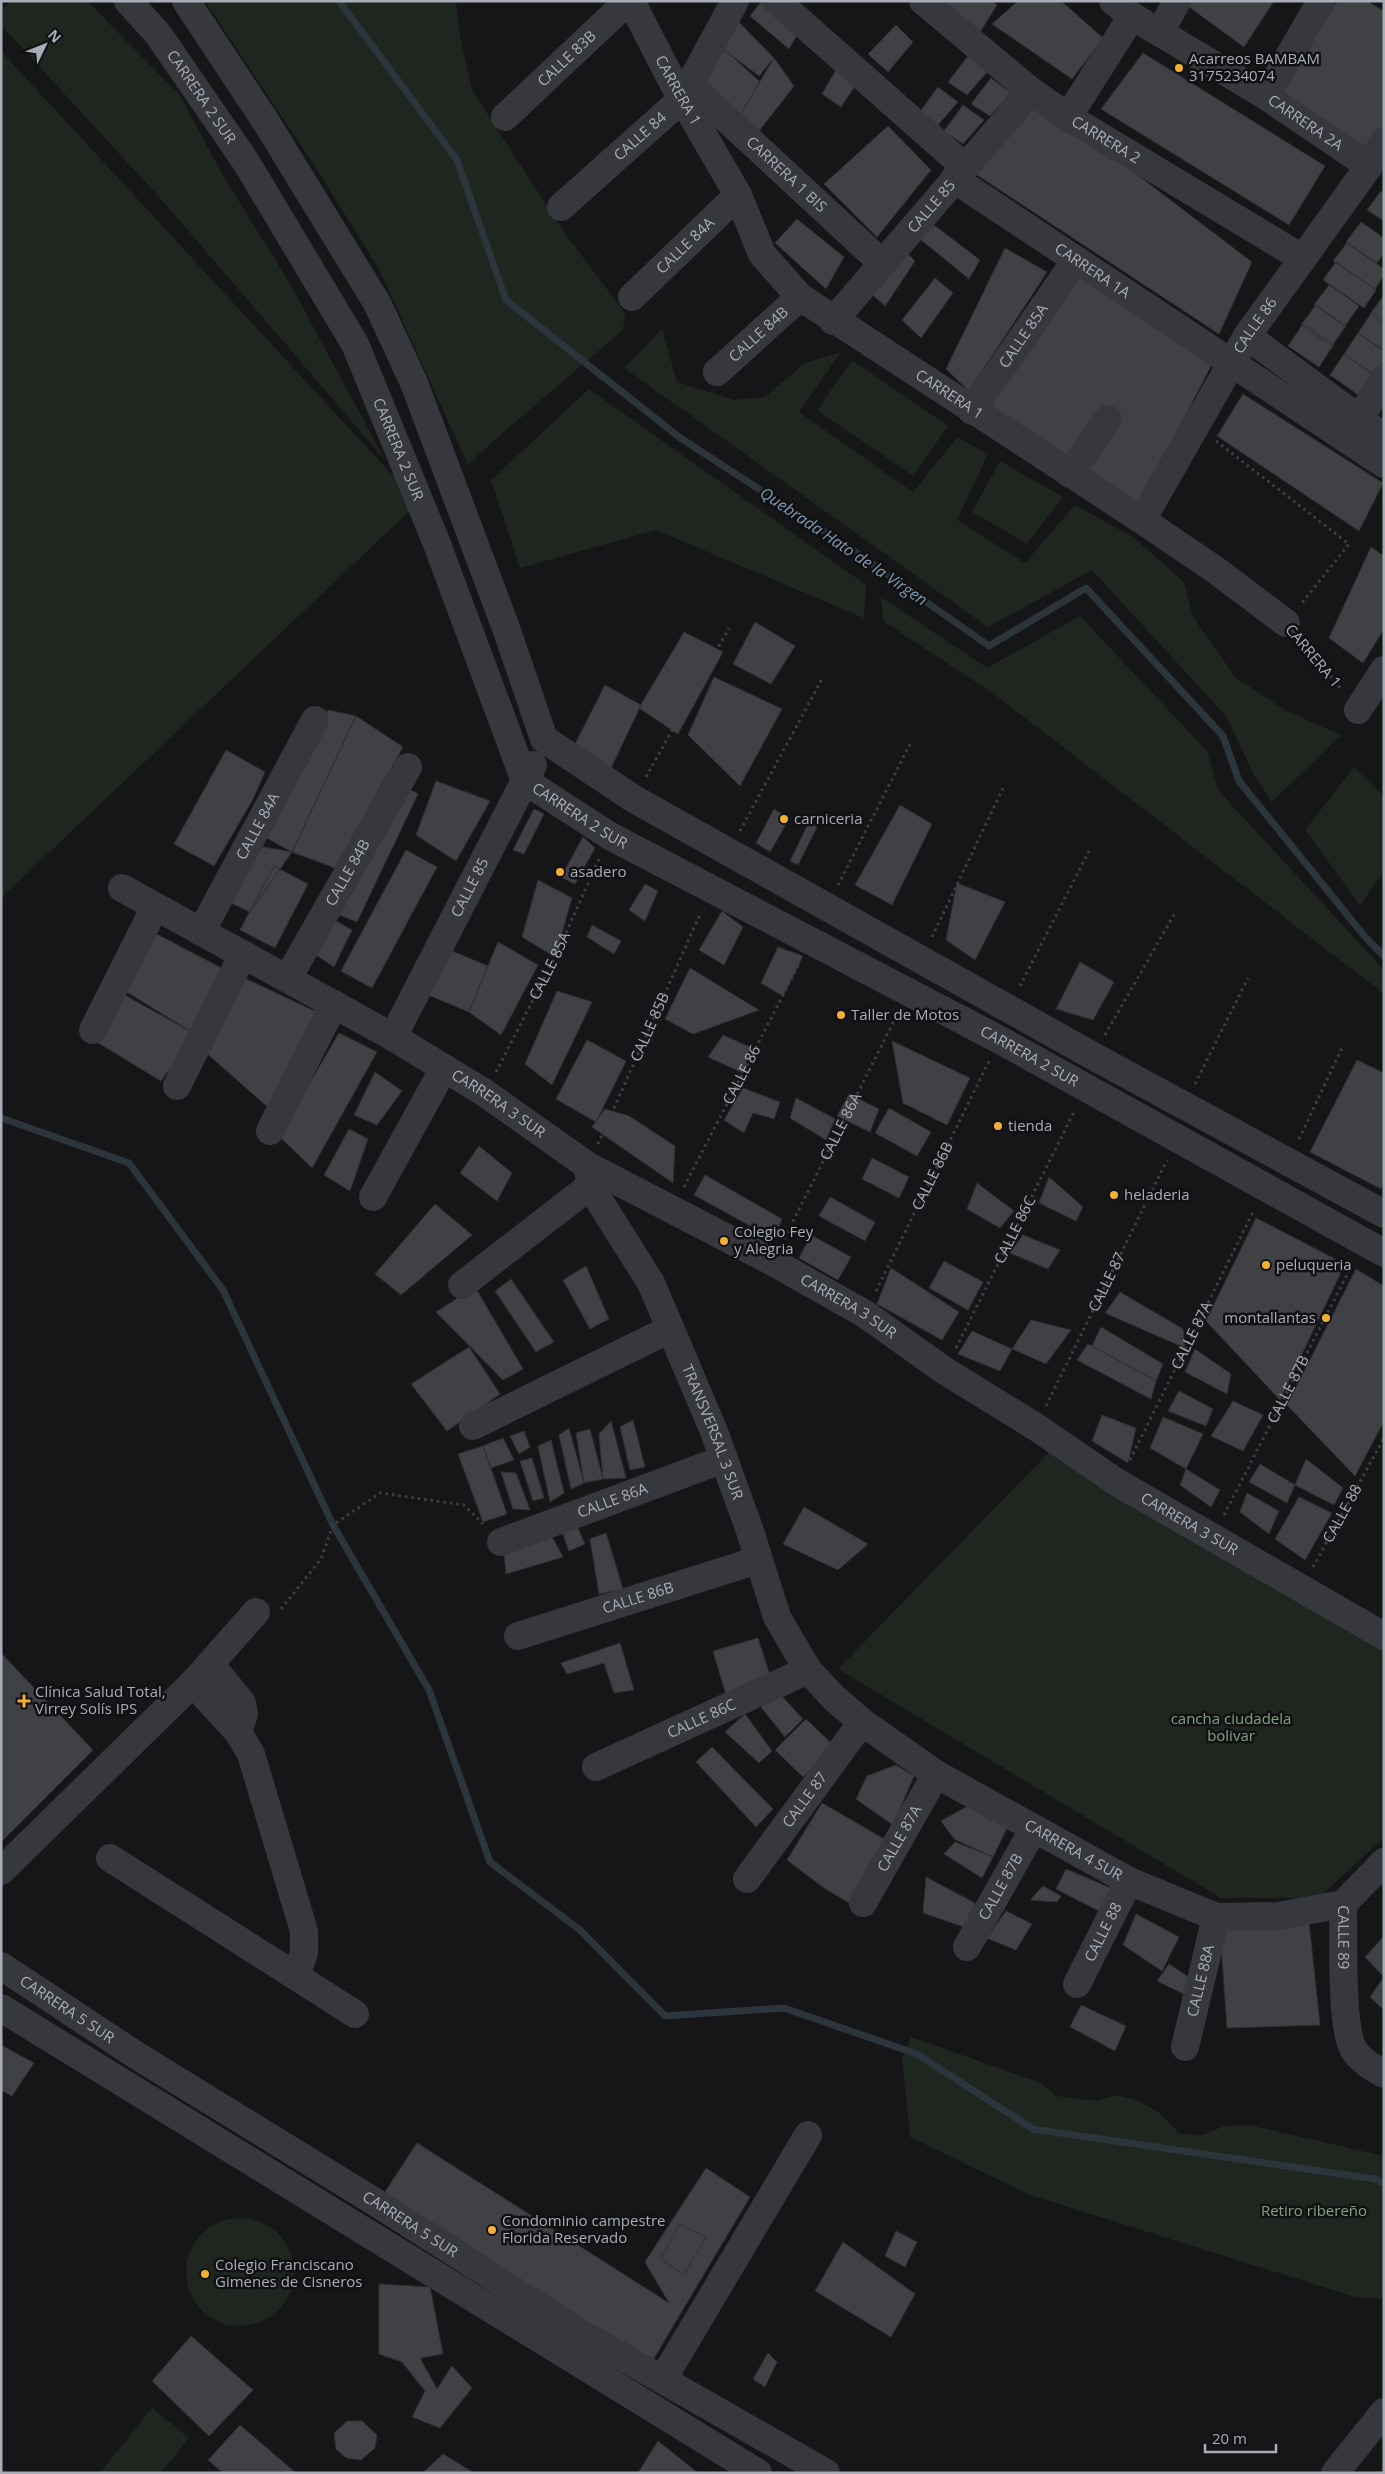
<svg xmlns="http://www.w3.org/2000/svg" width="1385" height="2474" font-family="'Open Sans',sans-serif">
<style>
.green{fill:#1e261f}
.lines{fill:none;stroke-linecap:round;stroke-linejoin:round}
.stream{stroke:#2c353c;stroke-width:7}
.building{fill:#404145;stroke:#303034}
.path{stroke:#3d3f44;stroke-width:3;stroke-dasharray:2.5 4;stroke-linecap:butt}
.minor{stroke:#37383d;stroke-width:28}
.poi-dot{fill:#f2b134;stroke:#111113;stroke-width:2}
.labels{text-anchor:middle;stroke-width:5;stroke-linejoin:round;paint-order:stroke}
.street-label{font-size:15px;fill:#a8adb8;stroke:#111113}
.poi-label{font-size:15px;fill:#a8adb8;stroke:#111113;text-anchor:start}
.park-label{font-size:15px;fill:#7fa381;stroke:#111113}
.water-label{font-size:16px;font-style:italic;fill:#7f9bb3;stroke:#111113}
</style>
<rect width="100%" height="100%" fill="#161618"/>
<path class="green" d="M11,1h76l92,93 43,80 67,108 96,178 -224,-261 -160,-174v-14z
M205,1h251l4,34 12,55 94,145 59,78 -2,17 -132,113 -23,22 -88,-194 -66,-106z
M1,51l417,452 -417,395z
M662,329l15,53 57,18 31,-3 40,-34 36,-11 -42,60 114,80 44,-55 31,17 -31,66 68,43 50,-58 58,32 51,45 9,35 43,61 51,33 54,24 -69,67 -19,-29 -27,-57 -134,-146 -104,57 -364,-259z
M852,360l96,66 -35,50 -96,-66z
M589,389l277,196 -2,33 -208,-88 -136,38 -29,-88z
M1000,461l63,36 -36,47 -55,-32z
M881,597l106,71 93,-52 127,135 11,39 166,180v24l-390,-300 -111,-73z
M1354,767l30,30v74l-24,34 -55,-75z
M1052,1449l332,193v196l-66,60h-97l-383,-229z
M911,2037l130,46 15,13 40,5 20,-6 22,6 20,11 22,22 23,1 21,-9 26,-1 134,31v143l-29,-2 -325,-102 -120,-58 -8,-78z
M186 2272a54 54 0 1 1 108 0a54 54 0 1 1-108 0Z
M152,2408l37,30 -28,35h-61z"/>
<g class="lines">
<path class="stream" d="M339,1l118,159 49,140 173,137 175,114 135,95 97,-58 137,148 16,45 127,157 18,18
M1,1118l128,45 94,127 110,235 96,165 61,172 90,68 85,86 119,-8 133,46 116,75 342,50 9,4"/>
</g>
<path class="building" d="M943,1h49l5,4 -17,27z
M1018,1h43l42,37 -31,41 -80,-55z
M1186,1h88l-30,46 -59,-43z
M1337,1h30l17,10v114l-16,25 -86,-59z
M761,2l37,31 -9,16 -39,-33z
M732,15l42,43 -15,18 -45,-34z
M896,25l17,17 -25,30 -20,-18z
M724,49l36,33 -20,33 -39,-38z
M1143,53l182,113 -36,59 -188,-116z
M968,56l20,15 -21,24 -19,-13z
M774,58l20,28 -35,45 -19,-16z
M840,63l20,16 -19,28 -19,-13z
M991,78l20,15 -21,23 -19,-12z
M938,87l20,15 -21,24 -18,-13z
M1040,101l212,161 -33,72 -245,-161z
M963,105l21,15 -21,24 -19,-13z
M888,126l43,44 -54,67 -53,-53z
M1381,191l3,2v28l-17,-11z
M797,219l47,38 -18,32 -51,-46z
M1361,222l23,16v15l-7,10 -31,-21z
M934,225l46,35 -11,19 -49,-40z
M1347,243l37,26v6l-9,14 -42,-28z
M900,246l15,15 -30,45 -19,-17z
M1005,248l42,24 -78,119 -23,-22z
M1336,262l40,28 -12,18 -41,-28z
M1076,275l136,89 -75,145 -152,-94z
M935,278l18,15 -32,45 -19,-18z
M1329,285l30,21 -14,20 -31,-21z
M1384,295v28l-14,-9z
M1316,305l30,21 -14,20 -31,-21z
M1372,312l12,8v30l-26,-17z
M1303,324l31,20 -15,23 -31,-21z
M1358,333l26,18v10l-9,14 -31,-21z
M1344,354l30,21 -14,21 -30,-21z
M1243,394l140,89 -24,48 -142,-95z
M1371,547l13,9v73l-21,34 -34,-25z
M755,622l40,24 -24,38 -38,-20z
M684,632l39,20 -45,82 -39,-26z
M714,677l68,32 -42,77 -52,-51z
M605,685l36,20 -30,63 -36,-24z
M328,710l28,6 -64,136 -27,-15z
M356,716l47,31 -68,121 -43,-16z
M226,750l39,22 -12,27 -39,67 -40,-22z
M436,781l54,20 -34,60 -40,-26z
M402,785l16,9 -61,128 -20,-8z
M900,805l32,19 -40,81 -37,-20z
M534,809l10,5 -20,40 -11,-4z
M774,809l15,10 -19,33 -14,-9z
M811,818l8,5 -21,42 -8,-4z
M583,837l12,11 -20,36 -14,-7z
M258,846l34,6 -42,60 -23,-11z
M406,850l31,17 -65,121 -31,-17z
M274,866l34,18 -33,64 -35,-18z
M538,880l34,18 -17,59 -33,-20z
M957,883l48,19 -30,58 -29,-20z
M645,884l13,7 -13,30 -16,-11z
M722,911l21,16 -19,38 -25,-15z
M333,919l19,11 -18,37 -21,-14 6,-15 7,1z
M592,925l29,16 -7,13 -27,-17z
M151,931l76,40 -32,63 -73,-45z
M498,942l40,23 -37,70 -32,-23z
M778,947l25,9 -20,40 -22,-13z
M447,949l41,17 -19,46 -41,-17z
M1080,962l34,20 -21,38 -37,-11z
M690,968l69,42 -66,24 -28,-15z
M240,976l81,38 -50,96 -68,-60z
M557,991l35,11 -40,83 -27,-21z
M119,992l76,42 -34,47 -66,-40z
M339,1033l38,19 -65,116 -33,-32z
M723,1035l27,12 -7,26 -35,-16z
M587,1040l39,21 -30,61 -40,-23z
M892,1041l78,37 -23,47 -44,-22z
M1357,1060l27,13v109l-3,7 -71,-37z
M375,1072l27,19 -25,34 -23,-10z
M743,1088l37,14 -6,17 -21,-6 -9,20 -20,-13z
M849,1094l30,15 -9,23 -33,-16z
M796,1098l39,21 -9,21 -36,-22z
M889,1108l42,24 -14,24 -42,-23z
M605,1109l24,7 46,30 -2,37 -81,-56z
M349,1129l19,10 -18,52 -26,-16z
M479,1146l33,27 -15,28 -37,-28z
M872,1158l37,19 -10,21 -37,-19z
M705,1175l77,44 -8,20 -80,-44z
M1049,1177l34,30 -7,14 -37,-18z
M977,1183l37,28 -14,17 -33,-19z
M830,1197l45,25 -10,19 -46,-25z
M435,1204l37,31 -71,60 -26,-21z
M1256,1218l89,46 -65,136 -74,-79z
M811,1235l40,22 -13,23 -39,-22z
M1023,1235l37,15 -12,19 -38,-16z
M944,1261l39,21 -15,28 -39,-22z
M586,1266l23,53 -19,10 -27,-49z
M891,1268l68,44 -17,28 -65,-36z
M1356,1269l28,17v135l-29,55 -68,-71z
M511,1279l43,63 -18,10 -41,-61z
M475,1287l48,82 -20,11 -67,-68z
M1120,1292l63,37 2,19 -80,-35z
M1031,1320l40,10 -25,34 -34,-15z
M1101,1327l62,37 -7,17 -64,-35z
M972,1331l40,18 -12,22 -42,-17z
M1088,1344l68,37 -5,18 -74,-39z
M469,1347l31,47 -53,37 -36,-47z
M1195,1349l36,25 -4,20 -42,-22z
M1179,1391l34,18 -7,17 -38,-15z
M1233,1401l30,14 -20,36 -32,-15z
M1102,1415l34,13 -8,35 -36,-22z
M1163,1417l40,17 -17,35 -36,-21z
M633,1420l12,47 -15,3 -10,-43z
M611,1421l15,57 -23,1 -4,-45z
M569,1428l15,55 -13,6 -12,-54z
M590,1429l13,50 -19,4 -8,-50z
M524,1431l6,16 -11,7 -9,-18z
M503,1438l11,22 -23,8 -8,-22z
M551,1440l13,53 -14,9 -12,-56z
M483,1446l24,68 -24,8 -25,-68z
M532,1458l12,40 -11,3 -13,-40z
M1306,1459l37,29 -9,17 -39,-20z
M1260,1464l35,21 -8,18 -38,-21z
M1186,1469l34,21 -9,17 -31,-22z
M501,1472l15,1 14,37 -17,-1z
M1247,1493l32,18 -10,23 -29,-22z
M1299,1497l33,16 -27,47 -30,-21z
M804,1507l64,37 -30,26 -55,-26z
M577,1526l8,18 -16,7 -7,-19z
M606,1533l17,56 -24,5 -9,-55z
M551,1535l12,22 -57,17 -2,-21z
M758,1638l14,44 -46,13 -13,-44z
M620,1643l14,47 -20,3 -10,-30 -37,11 -6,-11z
M1,1653l92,97 -92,92z
M778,1692l25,27 -18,18 -25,-31z
M745,1714l27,37 -13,12 -34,-31z
M806,1719l29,28 -32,30 -28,-27z
M712,1747l61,62 -17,18 -60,-65z
M896,1765l18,11 -21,49 -37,-26 11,-23z
M975,1802l34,22 -16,33 -39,-18 -13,-18z
M822,1803l71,41 -37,63 -32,-19 -37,-28z
M955,1842l38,15 -11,21 -38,-24z
M1066,1869l47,20 -10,24 -47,-24z
M926,1877l49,26 -11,24 -41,-14z
M1043,1886l18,10 -4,6 -27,-2z
M1006,1911l26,13 -16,26 -29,-12z
M1136,1914l43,23 -17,34 -39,-26z
M1309,1922l11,103 -93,3 -7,-98z
M1384,1936v74l-14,-13 14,-20 -19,-20z
M1169,1964l24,16 -9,14 -27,-13z
M1081,2005l45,21 -11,25 -45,-24z
M1,2045l33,18 -22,33 -11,-6z
M417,2143l252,160 -24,-41 61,-94 44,29 -103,173 -266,-172z
M679,2224l27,13 -22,38 -23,-16z
M896,2231l21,11 -12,25 -20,-11z
M843,2242l72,52 -24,43 -76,-46z
M379,2284l51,3 13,67 -23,4 17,31 15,-23 20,22 -32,40 -28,-11 13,-26 -23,-29 -23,-8z
M191,2336l62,54 -44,46 -57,-55z
M768,2353l9,9 -12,25 -12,-8z
M347,2421h15l15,14 -2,13 -14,12 -15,-2 -10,-9 -2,-16z
M240,2425l56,48h-73l-15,-13z
M658,2441l40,32h-60z
M443,2454l31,19h-51z"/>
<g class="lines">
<g class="path">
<path d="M1216,441l133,103 -47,59"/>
<path d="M1301,641l41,49"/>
<path d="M646,777l83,-149"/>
<path d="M740,831l82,-152"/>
<path d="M838,885l72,-141"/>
<path d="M932,937l72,-151"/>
<path d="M1020,986l70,-137"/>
<path d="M1105,1035l71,-124"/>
<path id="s1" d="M496,1072l59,-115 44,-98"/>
<path d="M1195,1084l53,-106"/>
<path d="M1299,1139l44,-93"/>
<path id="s2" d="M598,1144l103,-232"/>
<path id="s3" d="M684,1187l115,-223"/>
<path id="s4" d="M784,1239l113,-224"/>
<path id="s5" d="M876,1291l113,-230"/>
<path id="s6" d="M956,1348l119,-238"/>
<path id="s7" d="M1046,1406l121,-246"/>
<path id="s8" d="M1130,1460l124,-250"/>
<path id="s9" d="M1224,1515l128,-250"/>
<path id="s10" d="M1313,1567l71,-129"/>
<path d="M281,1609l40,-50 12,-34 47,-32 84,12 19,19"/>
</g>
<g class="minor">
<path id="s11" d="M128,1l30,33 88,128 109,182 82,200 88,237 85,55 390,204 384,213"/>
<path d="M186,1l80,121 111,181 37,80 92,245 38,111 90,60 459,257 291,158"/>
<path id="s12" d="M631,1l41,80 66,114 24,59 38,43 342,223 75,51 69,52"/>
<path d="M777,1l188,166"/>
<path id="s13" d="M923,1l108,90 37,26 234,141"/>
<path id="s14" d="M1113,1l19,15 134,80 103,70"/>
<path d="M1160,32l17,-31"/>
<path id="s15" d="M691,86l191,177"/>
<path d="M1266,96l55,-95"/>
<path id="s16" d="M505,117l123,-116"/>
<path d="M1068,117l64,-101"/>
<path id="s17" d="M954,179l430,285"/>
<path id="s18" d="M561,207l121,-108 53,-98"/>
<path id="s19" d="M632,297l106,-102"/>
<path id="s20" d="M833,321l198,-230"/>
<path d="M1247,336l137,101"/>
<path id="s21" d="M717,372l83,-75"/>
<path id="s22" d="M972,411l103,-150"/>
<path d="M1359,419l25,-40"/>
<path d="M1070,474l38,-55"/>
<path id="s23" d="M1142,520l105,-184 122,-170 15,-25"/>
<path d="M1358,710l26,-40"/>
<path id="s24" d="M122,888l271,149 92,56 103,73 185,96 92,52 80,57 91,56 82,56 266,153"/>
<path id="s25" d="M201,932l114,-212"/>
<path id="s26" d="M288,978l120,-211"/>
<path d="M93,1030l62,-123"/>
<path id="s27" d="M393,1037l140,-272"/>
<path d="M177,1086l66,-132"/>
<path d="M270,1131l64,-127"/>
<path id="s28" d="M588,1166l2,20 61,97 62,146 37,102 27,86 31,53 26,28 28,24 74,52 193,107 87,36 62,-1 65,-12"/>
<path d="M373,1197l71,-129"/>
<path d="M462,1285l128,-99"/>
<path d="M473,1426l197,-97"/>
<path id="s29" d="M501,1542l223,-83"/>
<path id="s30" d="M518,1636l240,-76"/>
<path d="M210,1664l32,39 2,11 -6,18"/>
<path d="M193,1683l45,49 13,22 53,177v22l-8,23"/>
<path id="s31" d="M596,1767l212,-97"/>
<path d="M110,1858l245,156"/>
<path id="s32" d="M1384,1862l-41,42c1,31 -3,124 11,146 7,11 19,18 30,24"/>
<path d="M1,1871l192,-188 63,-71"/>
<path id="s33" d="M747,1879l115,-157"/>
<path id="s34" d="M863,1903l73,-129"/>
<path id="s35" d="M967,1947l67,-119"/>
<path id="s36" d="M1,1966l138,91 241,148 199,127 247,141"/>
<path id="s37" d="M1077,1984l52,-103"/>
<path d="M1,2008l757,465"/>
<path id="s38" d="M1185,2047l31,-130"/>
<path d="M663,2379l145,-244"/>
<path d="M1335,2473l49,-61"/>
</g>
</g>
<g class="poi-dot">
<circle cx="1179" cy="68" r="5"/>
<circle cx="784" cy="819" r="5"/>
<circle cx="560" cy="872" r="5"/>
<circle cx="841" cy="1015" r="5"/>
<circle cx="998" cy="1126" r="5"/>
<circle cx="1114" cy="1195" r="5"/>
<circle cx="724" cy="1241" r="5"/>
<circle cx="1266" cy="1265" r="5"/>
<circle cx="1326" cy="1318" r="5"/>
<path d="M21.5 1693.5h5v5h5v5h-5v5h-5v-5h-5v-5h5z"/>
<circle cx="492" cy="2230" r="5"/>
<circle cx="205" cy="2274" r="5"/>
</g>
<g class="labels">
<g class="street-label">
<text dy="5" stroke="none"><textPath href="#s16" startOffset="85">CALLE 83B</textPath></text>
<text dy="5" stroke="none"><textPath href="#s12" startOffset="101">CARRERA 1</textPath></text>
<text dy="5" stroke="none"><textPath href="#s11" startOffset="121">CARRERA 2 SUR</textPath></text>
<text dy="5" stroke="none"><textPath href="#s14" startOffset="228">CARRERA 2A</textPath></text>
<text dy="5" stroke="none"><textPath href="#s18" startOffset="106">CALLE 84</textPath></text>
<text dy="5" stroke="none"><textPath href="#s13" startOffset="230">CARRERA 2</textPath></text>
<text dy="5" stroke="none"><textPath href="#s15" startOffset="130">CARRERA 1 BIS</textPath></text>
<text dy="5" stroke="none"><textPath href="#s20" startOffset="151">CALLE 85</textPath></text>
<text dy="5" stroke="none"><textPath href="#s19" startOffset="74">CALLE 84A</textPath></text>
<text dy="5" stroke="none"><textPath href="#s17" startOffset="166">CARRERA 1A</textPath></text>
<text dy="5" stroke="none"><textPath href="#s23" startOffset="225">CALLE 86</textPath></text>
<text dy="5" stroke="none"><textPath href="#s21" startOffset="56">CALLE 84B</textPath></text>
<text dy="5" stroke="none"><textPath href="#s22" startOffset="91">CALLE 85A</textPath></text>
<text dy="5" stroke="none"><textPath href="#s12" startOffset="521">CARRERA 1</textPath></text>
<text dy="5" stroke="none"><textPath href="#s11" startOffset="526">CARRERA 2 SUR</textPath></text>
<text transform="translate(1313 656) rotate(50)" y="5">CARRERA 1</text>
<text dy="5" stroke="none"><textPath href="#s11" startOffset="946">CARRERA 2 SUR</textPath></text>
<text dy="5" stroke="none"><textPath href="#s25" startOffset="120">CALLE 84A</textPath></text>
<text dy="5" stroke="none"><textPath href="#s26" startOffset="121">CALLE 84B</textPath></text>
<text dy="5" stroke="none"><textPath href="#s27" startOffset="168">CALLE 85</textPath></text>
<text dy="5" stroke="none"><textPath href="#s1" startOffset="119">CALLE 85A</textPath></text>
<text dy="5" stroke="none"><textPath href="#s2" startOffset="128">CALLE 85B</textPath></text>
<text dy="5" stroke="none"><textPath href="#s11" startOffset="1456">CARRERA 2 SUR</textPath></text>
<text dy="5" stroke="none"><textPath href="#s3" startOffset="126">CALLE 86</textPath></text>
<text dy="5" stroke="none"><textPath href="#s24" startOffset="434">CARRERA 3 SUR</textPath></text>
<text dy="5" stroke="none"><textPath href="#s4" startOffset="126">CALLE 86A</textPath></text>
<text dy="5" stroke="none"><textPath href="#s5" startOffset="128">CALLE 86B</textPath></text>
<text dy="5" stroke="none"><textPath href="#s6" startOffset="132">CALLE 86C</textPath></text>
<text dy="5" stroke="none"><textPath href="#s7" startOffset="138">CALLE 87</textPath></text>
<text dy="5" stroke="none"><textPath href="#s24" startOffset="839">CARRERA 3 SUR</textPath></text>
<text dy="5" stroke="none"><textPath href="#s8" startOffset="139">CALLE 87A</textPath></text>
<text dy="5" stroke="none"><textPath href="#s9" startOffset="141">CALLE 87B</textPath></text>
<text dy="5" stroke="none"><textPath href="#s28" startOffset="296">TRANSVERSAL 3 SUR</textPath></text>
<text dy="5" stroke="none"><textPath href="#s29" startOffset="119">CALLE 86A</textPath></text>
<text dy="5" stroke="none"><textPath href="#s10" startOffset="61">CALLE 88</textPath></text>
<text dy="5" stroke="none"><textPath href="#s24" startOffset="1244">CARRERA 3 SUR</textPath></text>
<text dy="5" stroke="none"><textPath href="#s30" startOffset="126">CALLE 86B</textPath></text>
<text dy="5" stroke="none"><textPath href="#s31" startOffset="116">CALLE 86C</textPath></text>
<text dy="5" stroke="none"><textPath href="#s33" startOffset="98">CALLE 87</textPath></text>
<text dy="5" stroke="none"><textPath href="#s34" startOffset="74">CALLE 87A</textPath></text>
<text dy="5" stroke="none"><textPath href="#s28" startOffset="876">CARRERA 4 SUR</textPath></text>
<text dy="5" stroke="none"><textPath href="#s35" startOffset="69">CALLE 87B</textPath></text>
<text dy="5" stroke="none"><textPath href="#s37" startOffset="58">CALLE 88</textPath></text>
<text dy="5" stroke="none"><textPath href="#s32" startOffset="92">CALLE 89</textPath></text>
<text dy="5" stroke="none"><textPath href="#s38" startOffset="68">CALLE 88A</textPath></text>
<text dy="5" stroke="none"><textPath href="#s36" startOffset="79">CARRERA 5 SUR</textPath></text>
<text dy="5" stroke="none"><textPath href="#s36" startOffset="484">CARRERA 5 SUR</textPath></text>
</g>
<g class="poi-label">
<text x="1189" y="64">Acarreos BAMBAM<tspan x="1189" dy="17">3175234074</tspan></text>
<text x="794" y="824">carniceria</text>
<text x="570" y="877">asadero</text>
<text x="851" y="1020">Taller de Motos</text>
<text x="1008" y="1131">tienda</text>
<text x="1124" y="1200">heladeria</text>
<text x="734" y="1237">Colegio Fey<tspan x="734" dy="17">y Alegria</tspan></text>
<text x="1276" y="1270">peluqueria</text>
<text x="1316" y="1323" text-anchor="end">montallantas</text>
<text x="35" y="1697">Clínica Salud Total,<tspan x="35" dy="17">Virrey Solís IPS</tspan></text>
<text x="502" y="2226">Condominio campestre<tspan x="502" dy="17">Florida Reservado</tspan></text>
<text x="215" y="2270">Colegio Franciscano<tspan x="215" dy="17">Gimenes de Cisneros</tspan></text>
</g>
<g class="park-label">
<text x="1231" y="1724">cancha ciudadela<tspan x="1231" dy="17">bolivar</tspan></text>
<text x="1314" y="2216">Retiro ribereño</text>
</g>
<g class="water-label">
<text transform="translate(844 546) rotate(34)" y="6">Quebrada Hato de la Virgen</text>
</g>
</g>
<rect width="1385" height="2474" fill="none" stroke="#a8adb8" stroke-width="5"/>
<g transform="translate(45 45) rotate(47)" stroke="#111113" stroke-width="4" paint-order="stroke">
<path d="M0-4L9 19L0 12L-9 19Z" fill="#a8adb8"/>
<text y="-8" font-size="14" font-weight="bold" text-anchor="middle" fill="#a8adb8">N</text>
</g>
<path d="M1205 2444v8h71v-8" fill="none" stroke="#a8adb8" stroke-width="2.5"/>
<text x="1212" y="2444" font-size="15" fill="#a8adb8" stroke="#111113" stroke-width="4" paint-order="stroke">20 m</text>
</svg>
